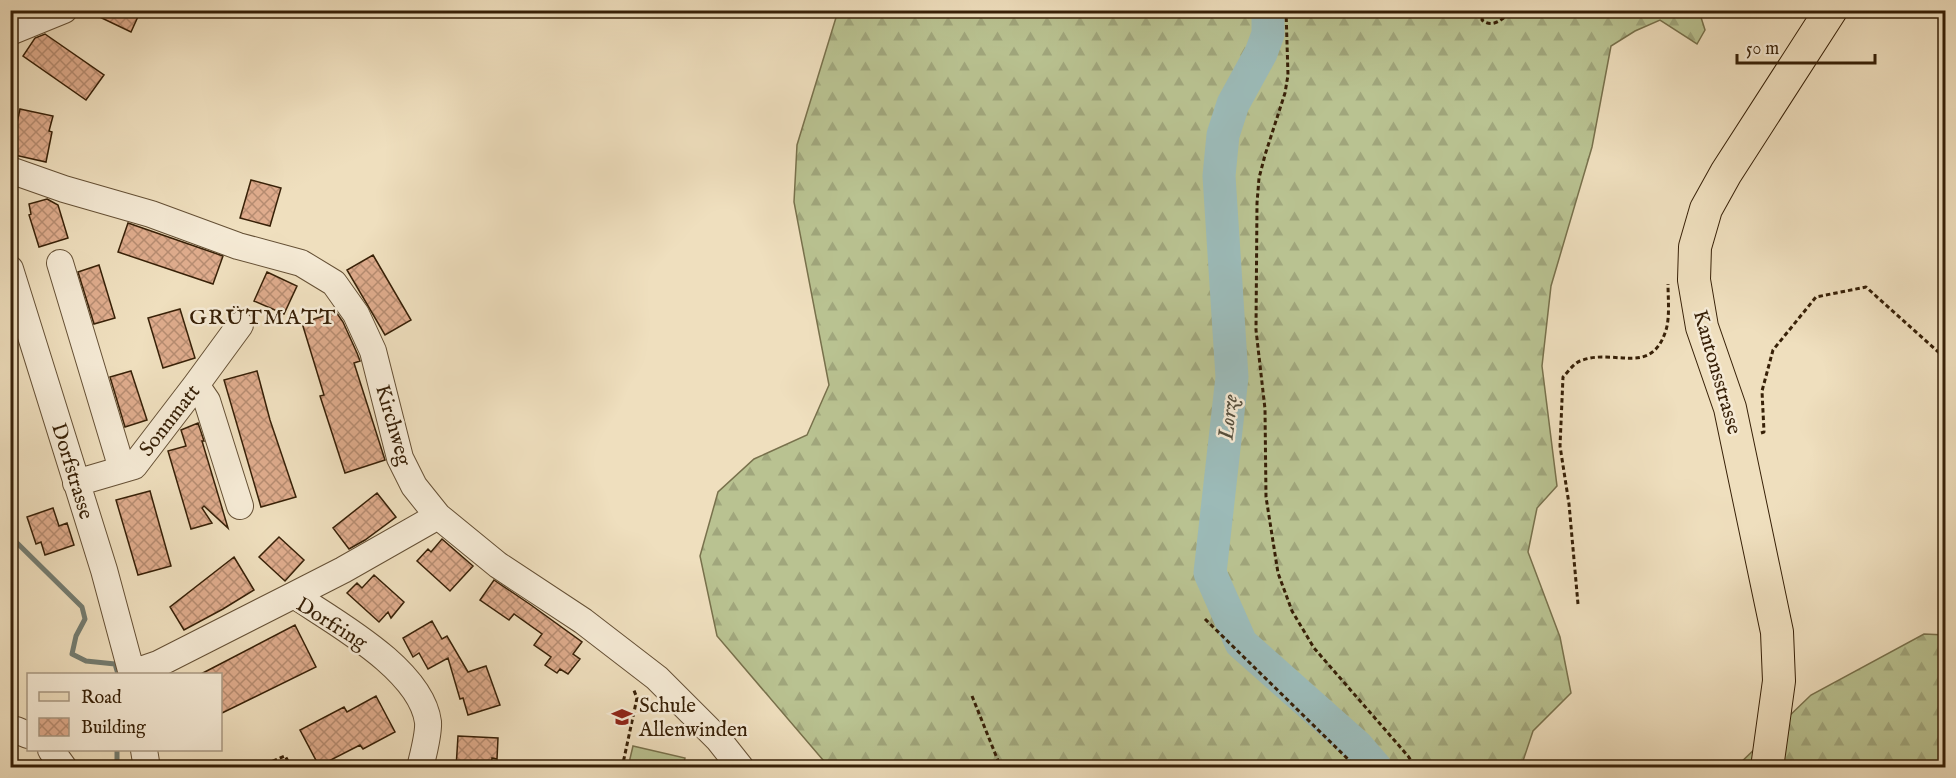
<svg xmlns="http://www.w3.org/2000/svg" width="1956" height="778" font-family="'IM FELL English',serif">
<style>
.forest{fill:url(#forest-firs);stroke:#78714c;stroke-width:1.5}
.park{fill:#b9c291;stroke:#78714c;stroke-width:1.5}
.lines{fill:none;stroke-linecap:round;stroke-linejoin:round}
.stream{stroke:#747d72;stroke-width:5}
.river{stroke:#9cbbb9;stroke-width:33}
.building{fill:url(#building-cross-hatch);stroke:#372007;stroke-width:1.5}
.minor-casing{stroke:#655035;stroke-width:28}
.major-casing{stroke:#372007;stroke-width:34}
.path{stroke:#372007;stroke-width:3;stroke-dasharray:4.5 3;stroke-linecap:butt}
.minor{stroke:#f5ead5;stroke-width:26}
.major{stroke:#efdfbe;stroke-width:32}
.labels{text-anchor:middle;stroke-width:5;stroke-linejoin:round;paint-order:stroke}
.street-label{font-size:21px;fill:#372007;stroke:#f5ead5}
.poi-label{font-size:21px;fill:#372007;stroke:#f5ead5;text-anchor:start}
.neighbourhood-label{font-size:22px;letter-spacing:1.5px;fill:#372007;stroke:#f5ead5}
.water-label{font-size:22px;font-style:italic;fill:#554e3c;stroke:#f5ead5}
</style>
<defs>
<pattern id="forest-firs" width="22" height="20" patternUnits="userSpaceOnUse" patternTransform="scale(1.5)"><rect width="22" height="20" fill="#b9c291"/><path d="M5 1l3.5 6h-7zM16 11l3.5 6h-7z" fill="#a0a67c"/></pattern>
<pattern id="building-cross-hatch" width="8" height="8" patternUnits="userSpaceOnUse" patternTransform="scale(1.5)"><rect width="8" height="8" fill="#dfac8d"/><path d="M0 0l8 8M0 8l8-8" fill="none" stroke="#b68c71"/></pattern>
</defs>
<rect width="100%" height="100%" fill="#efdfbe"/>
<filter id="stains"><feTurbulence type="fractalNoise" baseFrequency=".00333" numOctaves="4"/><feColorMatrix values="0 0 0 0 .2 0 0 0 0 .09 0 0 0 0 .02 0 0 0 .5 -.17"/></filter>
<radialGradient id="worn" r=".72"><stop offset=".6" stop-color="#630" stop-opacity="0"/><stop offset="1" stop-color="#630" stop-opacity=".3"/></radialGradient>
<path class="forest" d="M838,11h861l6,19 -8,14 -37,-24 -25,11 -24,15 -19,101 -41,139 -9,80 15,120 -20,22 -9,44 32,85 11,56 -38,38 -12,36h-692l-112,-131 -17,-80 18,-64 36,-33 53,-24 22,-50 -35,-183 3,-57z
M1924,634l21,1v132l-210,1 76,-73z"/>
<path class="park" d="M633,746l52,12 -2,9h-55z"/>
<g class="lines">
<path class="stream" d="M10,536l72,71 3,12 -9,17 -4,18 14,7 29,3 3,10
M117,768v-18"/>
<path class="river" d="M1268,10v24l-7,19 -28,51 -10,31 -4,41 13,201 -22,196 31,70 116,103 19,22"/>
</g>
<path class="building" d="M85,10h56l-10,22z
M45,34l59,41 -18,25 -63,-44 12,-18z
M20,109l33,7 -4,15 3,1 -6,30 -36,-8z
M251,180l30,8 -11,38 -30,-8z
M47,199l11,6 10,33 -29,9 -10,-32 2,-1 -2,-10z
M128,223l95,33 -10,28 -95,-32z
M373,255l38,65 -26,15 -38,-65z
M99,265l16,53 -21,6 -16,-52z
M267,272l30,14 -13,28 -30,-13z
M180,309l15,49 -32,10 -15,-50z
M336,312l7,10 14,31 3,8 -6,2 31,97 -40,13 -25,-77 4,-1 -22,-72z
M131,371l16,49 -22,7 -15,-50z
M257,371l13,49 26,77 -35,10 -37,-127z
M198,423l6,18h-2l26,87 -24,-22 -2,2 10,15 -21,6 -23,-78 18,-5 -5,-16z
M150,491l21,75 -33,9 -22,-75z
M377,493l19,24 -31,23 -16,9 -16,-21z
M53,508l6,18 8,-3 7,22 -29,10 -4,-13 -5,2 -9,-27z
M279,537l25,23 -19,21 -26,-24z
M442,539l31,27 -23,25 -33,-30 11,-12 3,3z
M234,557l20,33 -31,19 -39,21 -14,-23z
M374,575l30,27 -13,16 -3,-6 -9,10 -32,-29 10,-10 5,5z
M494,580l37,25 51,37 -9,12 7,5 -12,15 -8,-5 -3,4 -12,-8 6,-8 -17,-12 8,-11 -28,-20 -5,6 -29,-20z
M432,621l10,18 5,-3 21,36 18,-6 14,39 -32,10 -5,-17 -3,1 -12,-41 -20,11 -9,-16 -6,4 -10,-19z
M295,625l21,42 -96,47v-39h-21z
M376,696l19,36 -32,17 -3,-4 -41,21 -19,-36 44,-23 3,5z
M458,736l40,2 -1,21 -5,-1 -1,10h-35z"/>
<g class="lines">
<g class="minor-casing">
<path id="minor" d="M10,32l54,-22
M10,170l54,19 87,25 87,32 63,17 33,20 22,31 17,37 27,107 14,28 24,30 60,49 85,56 74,57 61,61 23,29
M60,263l62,206
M10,269l94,301 28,104
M196,385l11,16 33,105
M76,483l58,-17 62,-81 44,-60
M294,595l49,-25 95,-54
M132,673l26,-9 136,-69c40,27 127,74 134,127 1,12 -5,33 -8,46
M10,732l6,-2 12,5
M51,750l13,18
M144,750l3,18"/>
</g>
<g class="major-casing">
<path id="major" d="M1767,768l12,-87 -2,-49 -47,-224 -28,-81 -8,-47 1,-33 11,-38 20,-36 105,-163"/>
</g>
<path class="path" d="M1286,10l2,65 -3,18 -20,62 -6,23 -2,25 -1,127 9,79 1,88 12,76 14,38 22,37 94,108 8,12
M1483,10l-1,10c11,9 21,-1 30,-10
M1761,433l3,-1 -2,-41 11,-41 43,-53 50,-10 80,72
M1578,604l-9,-100 -9,-58 3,-69c5,-5 10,-13 17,-16 34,-14 71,17 86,-31 4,-13 2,-32 2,-46
M1205,619l152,149
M972,696l29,72
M259,767l26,-11 7,12
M622,768l15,-70 -4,-10"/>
<use href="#minor" class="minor"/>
<use href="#major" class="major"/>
</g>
<defs>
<g id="school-bare" transform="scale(1.62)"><path d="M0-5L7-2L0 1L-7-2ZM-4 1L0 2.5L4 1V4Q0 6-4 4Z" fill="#8f2418" stroke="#f5ead5" stroke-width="2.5" paint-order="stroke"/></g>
</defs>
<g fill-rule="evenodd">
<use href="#school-bare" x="622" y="717"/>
</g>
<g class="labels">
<g class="street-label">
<text transform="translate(1718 372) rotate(74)" y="7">Kantonsstrasse</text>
<text transform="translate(169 420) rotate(-52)" y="7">Sonnmatt</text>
<text transform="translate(394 425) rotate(74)" y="7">Kirchweg</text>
<text transform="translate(73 471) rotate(73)" y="7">Dorfstrasse</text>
<text transform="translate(332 623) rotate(32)" y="7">Dorfring</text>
</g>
<g class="poi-label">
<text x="639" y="712">Schule<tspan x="639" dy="24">Allenwinden</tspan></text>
</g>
<g class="neighbourhood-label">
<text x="263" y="324">GRÜTMATT</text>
</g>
<g class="water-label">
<text transform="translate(1227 417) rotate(-84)" y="8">Lorze</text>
</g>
</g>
<rect width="1956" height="778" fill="none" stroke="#efdfbe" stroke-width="36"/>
<rect x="12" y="12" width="1932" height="754" fill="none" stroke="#372007" stroke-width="3"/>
<rect x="18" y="18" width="1920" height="742" fill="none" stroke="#372007" stroke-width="1.5"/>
<rect x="27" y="673" width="195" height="78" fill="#f5ead5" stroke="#a99983" stroke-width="1.5"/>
<rect x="39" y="692" width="30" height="9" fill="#efdfbe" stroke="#a99983" stroke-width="1.5"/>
<text x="81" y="703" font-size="18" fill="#372007">Road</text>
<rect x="39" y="718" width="30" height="18" fill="url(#building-cross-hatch)" stroke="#a99983" stroke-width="1.5"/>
<text x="81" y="733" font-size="18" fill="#372007">Building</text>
<path d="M1737 54v9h138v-9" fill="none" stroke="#372007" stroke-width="3"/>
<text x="1746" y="54" font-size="18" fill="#372007" stroke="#f5ead5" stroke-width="4.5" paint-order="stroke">50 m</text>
<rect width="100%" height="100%" filter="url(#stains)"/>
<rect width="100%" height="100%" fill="url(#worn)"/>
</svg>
